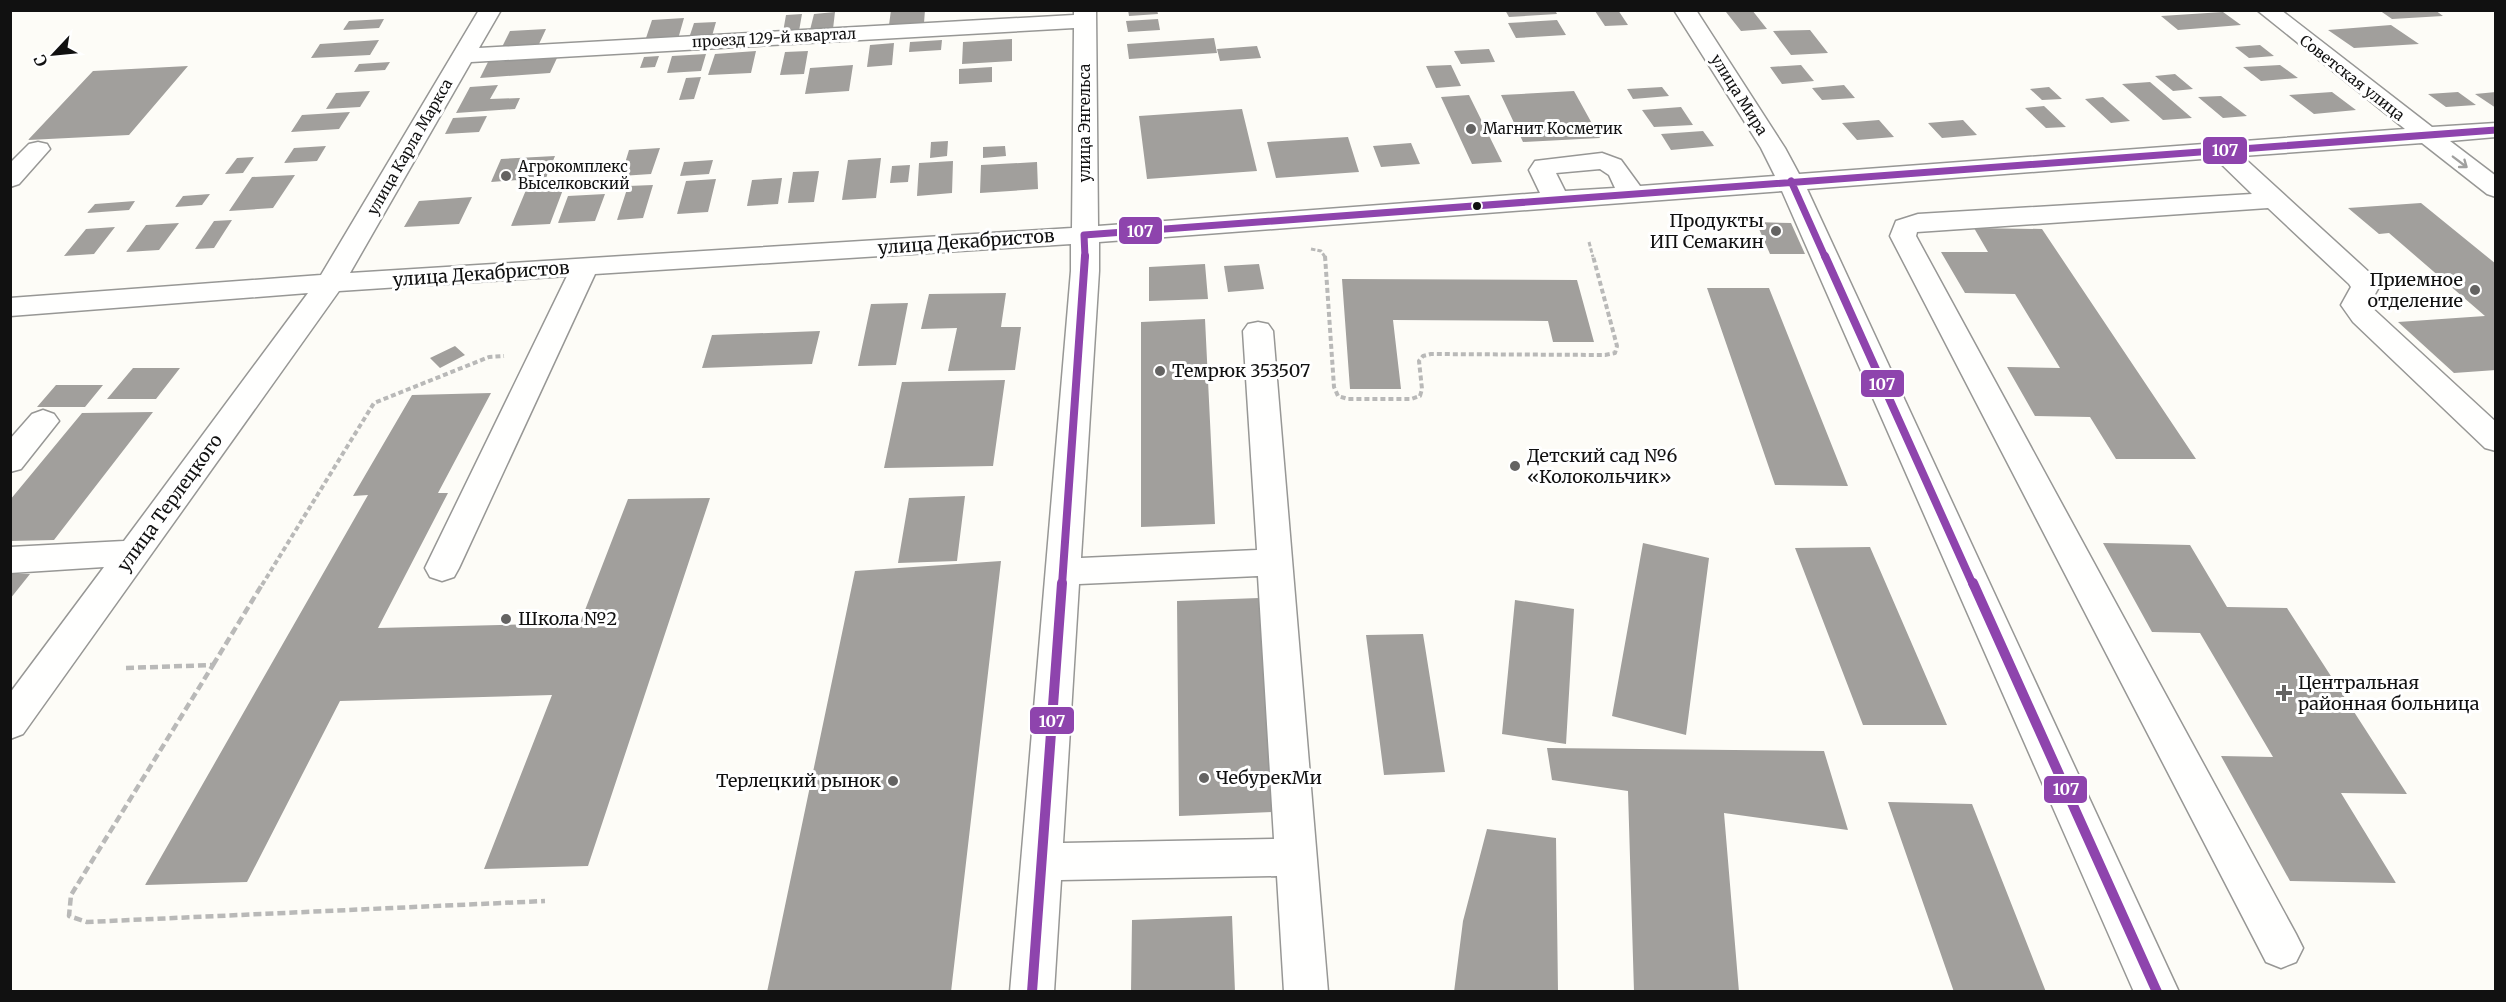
<svg xmlns="http://www.w3.org/2000/svg" width="2506" height="1002" font-family="Merriweather,serif">
<style>
.building{fill:#a19f9c}
.lines{fill:none;stroke-linecap:round;stroke-linejoin:round}
.minor-casing{stroke:#979795;stroke-width:3}
.path-far2{stroke:#b9b9b8;stroke-width:3;stroke-dasharray:4.5 2;stroke-linecap:butt}
.path-far1{stroke:#b9b9b8;stroke-width:4;stroke-dasharray:5 3;stroke-linecap:butt}
.path{stroke:#b9b9b8;stroke-width:4.5;stroke-dasharray:8 4;stroke-linecap:butt}
.minor{fill:#fffffe;fill-rule:evenodd}
.bus-1-far2-casing{stroke:#fff;stroke-width:10}
.bus-1-far1-casing{stroke:#fff;stroke-width:13}
.bus-1-casing{stroke:#fff;stroke-width:15}
.bus-1-far2{stroke:#8e44ad;stroke-width:7}
.bus-1-far1{stroke:#8e44ad;stroke-width:8}
.bus-1{stroke:#8e44ad;stroke-width:10}
.oneway{stroke:#a0a09f}
.poi-dot{fill:#646362;stroke:#fff;stroke-width:2}
.bus-dot{fill:#111;stroke:#fff;stroke-width:2}
.labels{text-anchor:middle;stroke-width:6;stroke-linejoin:round;paint-order:stroke}
.far-street-label{font-size:15px;fill:#111;stroke:#fff}
.far-poi-label{font-size:15px;fill:#111;stroke:#fff;text-anchor:start}
.poi-label{font-size:18px;fill:#111;stroke:#fff;text-anchor:start}
.street-label{font-size:18px;fill:#111;stroke:#fff}
.line-badge{stroke:#fff;stroke-width:2}
.badge-label{font-size:16px;text-anchor:middle;font-weight:bold;fill:#fff}
</style>
<rect width="100%" height="100%" fill="#fdfcf7"/>
<path class="building" d="M891,10h34l-1,13 -35,2z
M1128,10h29l1,4 -29,2z
M1505,10h50l2,4 -48,3z
M1618,10l10,15 -23,1 -10,-15z
M1752,10l15,19 -26,2 -15,-19z
M2379,10h56l8,6 -51,3z
M835,12l-2,17 -23,1 4,-16z
M2223,12l18,13 -63,5 -17,-14z
M802,14l-3,17 -16,1 3,-17z
M684,18l-6,21 -33,2 7,-21z
M384,19l-5,9 -36,2 6,-9z
M1158,19l2,11 -32,2 -2,-11z
M1557,20l9,15 -50,3 -8,-15z
M716,22l-4,14 -23,2 5,-15z
M2391,25l28,19 -65,4 -26,-18z
M546,29l-7,15 -37,3 8,-16z
M1810,30l18,23 -37,2 -18,-24z
M1214,38l3,15 -88,6 -2,-15z
M1012,39v22l-50,3 1,-22z
M379,40l-9,15 -59,3 9,-14z
M942,40l-1,10 -32,2 1,-10z
M894,43l-2,22 -25,2 3,-22z
M2260,45l14,11 -25,2 -14,-11z
M1257,46l4,12 -41,3 -3,-12z
M1489,49l6,13 -34,2 -7,-13z
M756,51l-5,22 -43,2 7,-21z
M808,51l-4,23 -24,1 5,-23z
M706,54l-5,17 -34,2 5,-17z
M659,56l-4,11 -15,1 4,-11z
M557,58l-7,15 -70,5 8,-16z
M390,62l-5,8 -31,2 5,-8z
M853,65l-4,26 -44,3 5,-26z
M1451,65l10,21 -25,2 -10,-22z
M1801,65l13,16 -32,3 -12,-17z
M2280,65l18,13 -37,3 -18,-14z
M188,66l-59,69 -101,5 65,-69z
M992,67v15l-33,2v-15z
M2175,74l18,15 -20,2 -18,-15z
M701,77l-7,22 -15,1 7,-22z
M2150,82l42,36 -29,2 -41,-36z
M498,85l-8,14 30,-1 -5,11 -59,4 14,-26z
M1844,85l11,13 -33,2 -10,-12z
M1662,87l7,9 -36,3 -6,-10z
M2049,87l13,12 -20,1 -12,-11z
M370,91l-10,16 -34,2 10,-16z
M1574,91l26,47 -77,4 -22,-47z
M2332,92l24,18 -42,4 -25,-19z
M2458,92l18,13 -30,2 -18,-13z
M2496,92v16l-21,-14z
M1469,95l33,67 -30,2 -31,-67z
M2221,96l26,20 -24,2 -25,-21z
M2103,97l27,24 -19,2 -26,-24z
M2044,106l22,21 -20,1 -21,-20z
M1681,107l12,18 -39,2 -12,-17z
M1242,109l15,62 -110,8 -8,-63z
M350,112l-11,17 -48,3 11,-17z
M487,116l-8,16 -34,2 8,-16z
M1879,120l15,17 -37,3 -15,-17z
M1963,120l14,15 -35,3 -14,-15z
M1703,131l11,15 -43,4 -10,-16z
M1348,137l11,35 -83,6 -9,-36z
M948,141l-1,15 -17,2 1,-16z
M1411,143l9,21 -39,3 -8,-21z
M326,146l-9,15 -33,2 10,-15z
M1005,146l1,10 -23,2v-11z
M660,148l-9,26 -30,2 8,-26z
M555,156l-9,22 -55,4 10,-23z
M254,157l-11,16 -18,1 12,-16z
M881,158l-5,40 -34,2 6,-40z
M713,160l-4,14 -29,2 4,-14z
M953,161l-1,32 -35,3 2,-33z
M1037,162l1,27 -58,4 1,-28z
M910,165l-2,17 -18,1 2,-17z
M819,171l-5,31 -26,1 5,-31z
M295,175l-22,33 -44,3 23,-34z
M782,178l-4,26 -31,2 5,-26z
M716,179l-8,33 -31,2 9,-33z
M653,185l-10,33 -26,2 11,-34z
M564,187l-14,37 -39,2 15,-36z
M210,194l-8,11 -27,2 8,-11z
M605,194l-10,27 -37,2 10,-27z
M472,197l-13,27 -55,3 15,-26z
M135,201l-6,9 -42,3 8,-9z
M2421,203l75,61v106l-42,3 -56,-51 87,-6 -96,-83 -10,1 -31,-26z
M232,220l-18,28 -19,1 19,-28z
M1756,222l35,1 14,31h-35z
M179,223l-20,27 -33,2 20,-27z
M115,227l-21,27 -30,2 22,-27z
M1974,228l68,1 154,230h-80l-26,-42 -55,-1 -28,-49 53,1 -45,-74 -50,-1 -24,-41h47z
M1205,264l3,35 -59,2v-34z
M1259,264l5,25 -36,3 -4,-26z
M1342,279l235,1 17,62h-41l-5,-21 -155,-1 8,69h-51z
M1707,288h62l79,198 -73,-1z
M1006,293l-5,34h20l-6,43 -67,1 9,-43 -36,1 8,-35z
M908,303l-12,62 -38,1 13,-62z
M1205,319l10,205 -74,3v-205z
M820,331l-8,33 -110,4 10,-33z
M455,346l10,9 -25,13 -10,-10z
M133,368h47l-24,31h-49z
M1005,380l-12,86 -109,2 18,-86z
M56,385h47l-18,22h-48z
M491,393l-53,100h10l-70,135 202,-5 48,-124 82,-1 -122,368 -104,3 68,-174 -212,6 -93,181 -102,3 223,-390 -15,1 59,-101z
M153,412l-99,128 -44,1v-41l72,-87z
M965,496l-8,65 -59,2 11,-65z
M1643,543l66,15 -23,177 -74,-19z
M2103,543l87,2 37,62 60,1 120,186 -66,-1 55,90 -106,-2 -69,-125 52,1 -73,-124 -48,-1z
M1870,547l77,178h-84l-68,-177z
M1001,561l-50,431h-184l88,-421z
M10,574h20l-20,25z
M1259,598l14,214 -94,4 -2,-215z
M1515,600l59,9 -8,135 -64,-10z
M1423,634l22,138 -61,3 -18,-140z
M1547,748l277,3 24,79 -124,-17 15,179h-105l-6,-201 -76,-11z
M1888,802l84,2 74,188h-92z
M1487,829l69,9 2,154h-104l9,-71z
M1232,916l3,76h-104l1,-72z"/>
<g class="lines">
<g class="minor-casing">
<path id="minor" d="M479,10h22l-22,38 595,-33v-5h22l2,216 442,-33 -11,-23 6,-9 67,-8 19,7 19,26 135,-10 -14,-28 -87,-138h22l89,138 14,26 606,-45 -148,-119h24l151,117 64,-4v14l-46,4 46,35v21l-9,-3 -65,-51 -180,13 128,117 9,14 -10,18 127,117v29l-11,-3 -132,-126 -12,-17 10,-18 -2,-3 -81,-76 -351,24 -1,4 380,698 7,14 -7,14 -15,6 -15,-6 -376,-726 6,-15 22,-7 334,-20 -37,-36 -408,31 372,803h-45l-352,-801 -683,51v29l-18,287 176,-8 -14,-219 5,-7 10,-2 10,2 5,7 55,661h-44l-7,-116 -216,4 -7,112h-44l61,-721v-27l-476,30 -136,294 -5,9 -12,4 -12,-4 -5,-9 142,-292 -228,15 -316,443 -13,5v-46l94,-126 -94,6v-26l114,-6 184,-248 -298,23v-18l311,-23zM1074,28l-2,200 -722,45 121,-211zM1600,169l9,6 6,13 -50,3 -9,-18zM1258,576l16,263 -211,4 16,-259z
M38,142l9,2 3,5 -31,35 -9,3v-24l19,-19z
M43,410l11,4 5,7 -38,48 -11,3v-33l22,-25z"/>
</g>
<path class="path-far2" d="M1589,242l4,15
M1311,249l10,2 4,6"/>
<path class="path-far1" d="M1325,256l9,131 4,9 10,3h63l9,-3 2,-7 -3,-28 4,-5 8,-2 174,1 10,-2 2,-7 -24,-90
M262,585l112,-182 115,-46 15,-1"/>
<path class="path" d="M213,665l50,-82
M126,668l87,-3 -142,230 -2,21 18,6 458,-21"/>
<use href="#minor" class="minor"/>
<g class="bus-1-far2-casing">
<path id="bus-1-far2" d="M1791,181l34,76
M1085,257l-1,-22 1412,-105"/>
</g>
<g class="bus-1-far1-casing">
<path id="bus-1-far1" d="M1825,256l148,329
M1062,585l23,-329"/>
</g>
<g class="bus-1-casing">
<path id="bus-1" d="M1973,583l184,409
M1032,992l30,-409"/>
</g>
<use href="#bus-1-far2" class="bus-1-far2"/>
<use href="#bus-1-far1" class="bus-1-far1"/>
<use href="#bus-1" class="bus-1"/>
</g>
<defs><path id="oneway-shaft" d="M-6 0H5M1.5-3L5.5 0L1.5 3" fill="none" stroke-width="1.6" stroke-linecap="round" stroke-linejoin="round" transform="scale(1.5)"/></defs>
<use class="oneway" href="#oneway-shaft" transform="translate(2460 162) rotate(37)"/>
<g class="poi-dot">
<circle cx="1471" cy="129" r="6"/>
<circle cx="506" cy="176" r="6"/>
<circle cx="1776" cy="231" r="6"/>
<circle cx="2475" cy="290" r="6"/>
<circle cx="1160" cy="371" r="6"/>
<circle cx="1515" cy="466" r="6"/>
<circle cx="506" cy="619" r="6"/>
<path d="M2281 684h6v6h6v6h-6v6h-6v-6h-6v-6h6z"/>
<circle cx="1204" cy="778" r="6"/>
<circle cx="893" cy="781" r="6"/>
</g>
<circle class="bus-dot" cx="1477" cy="206" r="5"/>
<g class="labels">
<g class="far-street-label">
<text transform="translate(774 38) rotate(-3)" y="5">проезд 129-й квартал</text>
<text transform="translate(2352 78) rotate(38)" y="5">Советская улица</text>
<text transform="translate(1739 95) rotate(58)" y="5">улица Мира</text>
<text transform="translate(1085 123) rotate(-90)" y="5">улица Энгельса</text>
<text transform="translate(410 147) rotate(-60)" y="5">улица Карла Маркса</text>
</g>
<g class="far-poi-label">
<text x="1483" y="134">Магнит Косметик</text>
<text x="518" y="172">Агрокомплекс<tspan x="518" dy="17">Выселковский</tspan></text>
</g>
<g class="poi-label">
<text x="1764" y="227" text-anchor="end">Продукты<tspan x="1764" dy="21">ИП Семакин</tspan></text>
<text x="2463" y="286" text-anchor="end">Приемное<tspan x="2463" dy="21">отделение</tspan></text>
<text x="1172" y="377">Темрюк 353507</text>
<text x="1527" y="462">Детский сад №6<tspan x="1527" dy="21">«Колокольчик»</tspan></text>
<text x="518" y="625">Школа №2</text>
<text x="2298" y="689">Центральная<tspan x="2298" dy="21">районная больница</tspan></text>
<text x="1216" y="784">ЧебурекМи</text>
<text x="881" y="787" text-anchor="end">Терлецкий рынок</text>
</g>
<g class="street-label">
<text transform="translate(966 242) rotate(-4)" y="6">улица Декабристов</text>
<text transform="translate(481 274) rotate(-4)" y="6">улица Декабристов</text>
<text transform="translate(170 503) rotate(-54)" y="6">улица Терлецкого</text>
</g>
</g>
<g class="line-badge">
<rect x="2202" y="136" width="46" height="29" rx="6" fill="#8e44ad"/>
<rect x="1118" y="216" width="45" height="29" rx="6" fill="#8e44ad"/>
<rect x="1860" y="369" width="45" height="29" rx="6" fill="#8e44ad"/>
<rect x="1029" y="706" width="46" height="29" rx="6" fill="#8e44ad"/>
<rect x="2043" y="775" width="45" height="29" rx="6" fill="#8e44ad"/>
</g>
<g class="badge-label">
<text x="2225" y="156">107</text>
<text x="1140" y="237">107</text>
<text x="1882" y="390">107</text>
<text x="1052" y="727">107</text>
<text x="2066" y="795">107</text>
</g>
<rect width="2506" height="1002" fill="none" stroke="#111111" stroke-width="24"/>
<g transform="translate(54 54) rotate(244)" stroke="#ffffff" stroke-width="4.5" paint-order="stroke">
<path d="M0-4.5L10 22L0 15L-10 22Z" fill="#111111"/>
<text y="-9" font-size="16" font-weight="bold" text-anchor="middle" fill="#111111">С</text>
</g>
</svg>
